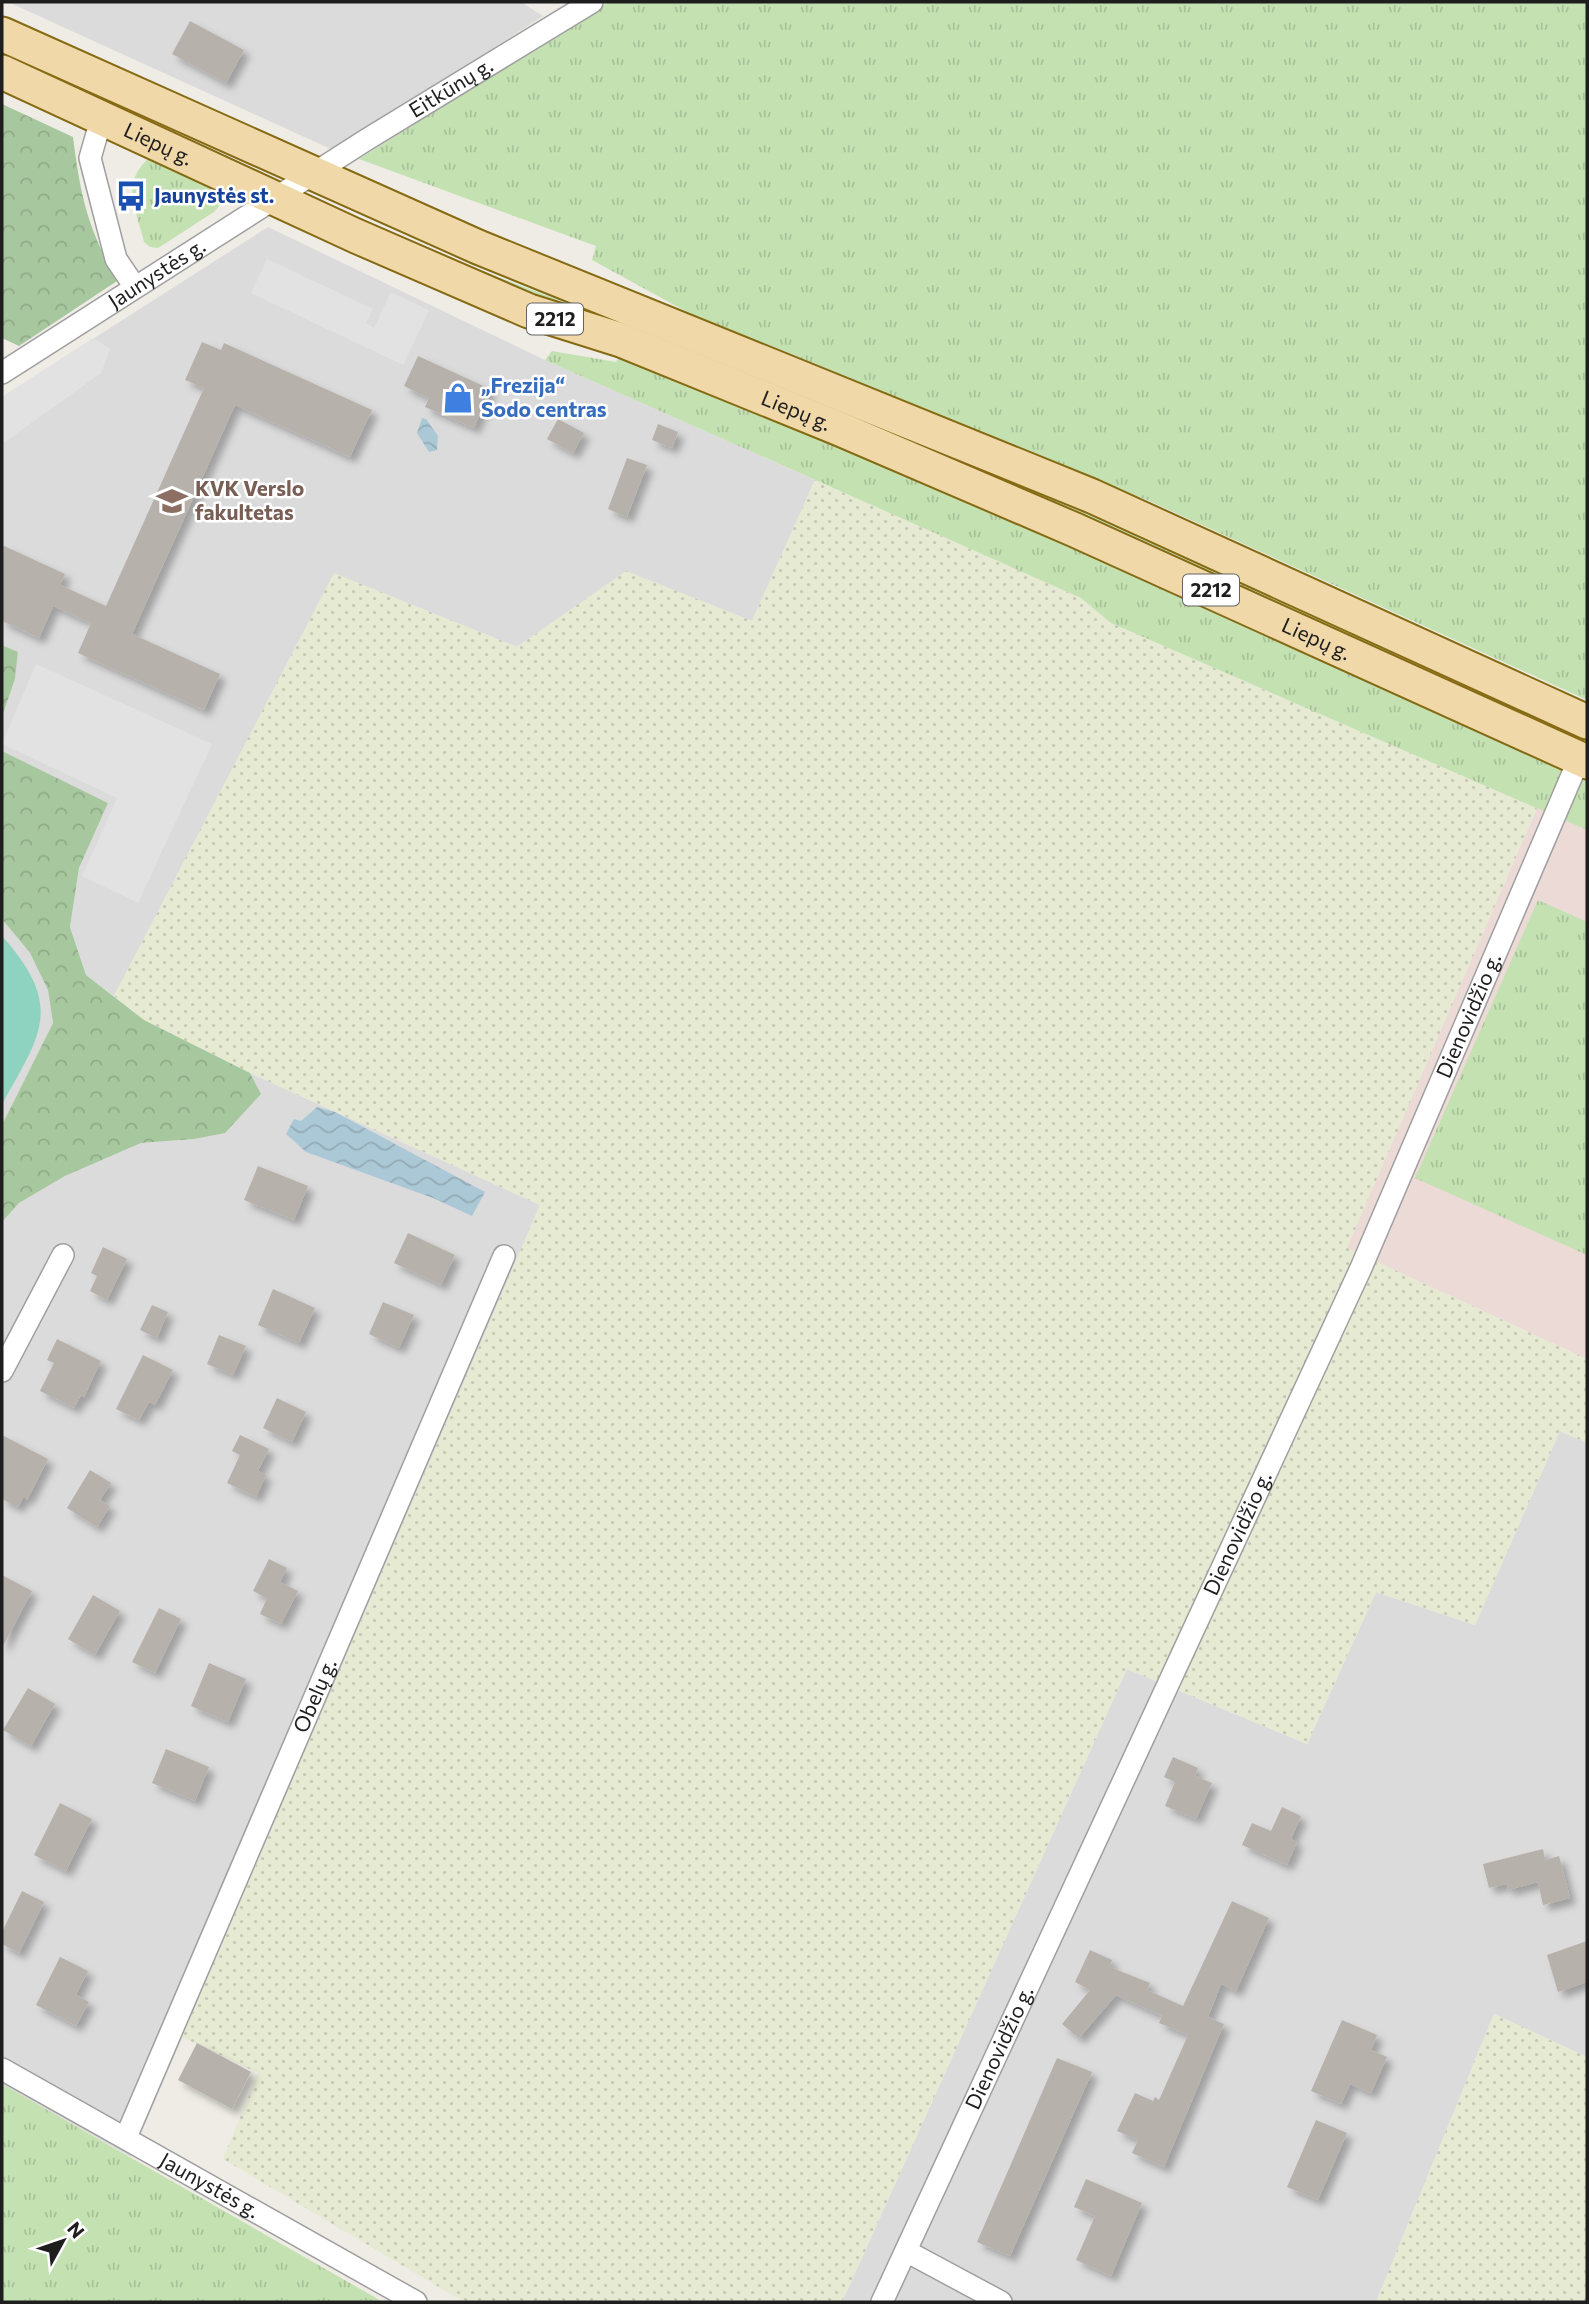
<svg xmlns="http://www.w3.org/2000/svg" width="1589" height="2304" font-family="Commissioner,sans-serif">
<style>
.residential{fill:#dcdbdb}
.commercial{fill:#ecdad7}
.farmland{fill:url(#farmland-dots)}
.grass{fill:url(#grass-tufts)}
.forest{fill:url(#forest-crowns)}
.pitch{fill:#8dd3bf}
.parking{fill:#e2e2e2}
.water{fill:url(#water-waves)}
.building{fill:#b7b1ab;filter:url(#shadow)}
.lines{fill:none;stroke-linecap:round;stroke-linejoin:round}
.street-casing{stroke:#9f9f9f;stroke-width:24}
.primary-casing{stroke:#856a13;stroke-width:37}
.street{stroke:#fff;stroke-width:21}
.primary{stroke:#f0d8a8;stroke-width:33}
.labels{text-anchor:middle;stroke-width:5;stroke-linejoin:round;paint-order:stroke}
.shield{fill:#fff;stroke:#626262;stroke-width:2}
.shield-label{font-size:19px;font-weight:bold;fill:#1e1e1e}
.street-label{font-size:21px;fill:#1e1e1e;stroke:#fff}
.transit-label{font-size:21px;font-weight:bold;fill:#164399;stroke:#fff;text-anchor:start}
.shop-label{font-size:21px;font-weight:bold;fill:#366cbe;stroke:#fff;text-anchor:start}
.education-label{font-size:21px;font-weight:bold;fill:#785e54;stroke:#fff;text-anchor:start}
</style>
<defs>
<pattern id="farmland-dots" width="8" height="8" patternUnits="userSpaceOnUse" patternTransform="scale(1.75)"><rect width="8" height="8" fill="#e6ead3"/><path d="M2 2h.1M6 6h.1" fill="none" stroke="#c5c8b5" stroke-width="1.8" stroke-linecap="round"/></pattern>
<pattern id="grass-tufts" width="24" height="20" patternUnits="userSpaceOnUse" patternTransform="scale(1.75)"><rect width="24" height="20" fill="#c4e1b2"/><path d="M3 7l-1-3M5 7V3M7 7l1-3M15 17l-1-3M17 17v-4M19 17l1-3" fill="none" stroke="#a8c199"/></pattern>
<pattern id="forest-crowns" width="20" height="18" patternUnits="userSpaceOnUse" patternTransform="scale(1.75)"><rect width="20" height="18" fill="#a7c89f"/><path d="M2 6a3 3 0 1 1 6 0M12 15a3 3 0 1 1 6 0" fill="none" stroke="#8fab88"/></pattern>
<pattern id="water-waves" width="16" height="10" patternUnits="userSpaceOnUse" patternTransform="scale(1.75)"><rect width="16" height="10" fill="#abc8d6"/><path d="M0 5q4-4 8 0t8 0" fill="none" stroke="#93abb7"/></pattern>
<filter id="shadow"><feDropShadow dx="6" dy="6" stdDeviation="3.5" flood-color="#0004"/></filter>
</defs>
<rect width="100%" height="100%" fill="#eeece5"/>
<path class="residential" d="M8,2h513l22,14 -208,135z
M268,227l277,133 270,120 -63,141 -126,-49 -109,75 -183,-73 -220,422 -28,-21 -16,-48 9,-59 29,-65 -106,-52v-34l13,-38 3,-27 -16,-7v-248z
M2,919l28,34 18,37 5,33 -51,102z
M250,1073l290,132 -409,952 -129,-73v-862l17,-19 46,-27 76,-33 53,-4 66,-45z
M1560,1431l27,12v614l-93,-43 -118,288h-534l285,-633 180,75 69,-152 99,33z"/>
<path class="commercial" d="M1537,808l50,22v529l-241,-111z"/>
<path class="farmland" d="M815,480l266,118 30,25 426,185 -190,440 240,111v84l-27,-12 -85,194 -99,-33 -69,152 -180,-75 -285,633h-378l-241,-143 35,-86 -76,-36 358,-832 -290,-132 -106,-53 -30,-24 220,-423 183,74 109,-76 126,50z
M1494,2014l93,43v245h-211z"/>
<path class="grass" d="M609,2h978v698l-440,-200 -449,-182 -106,-58 4,-14 -237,-87z
M149,158l72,31 4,10 -11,13 -56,36 -8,-1 -6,-5c-8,-34 -24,-58 5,-84z
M409,243l163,62 44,13 535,216 436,200v10l-370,-169 -162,-71 -647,-258z
M552,351l64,11 5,-7 446,182 520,238v55l-476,-207 -30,-25 -536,-238z
M1538,900l49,22v333l-172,-77z
M2,2084l381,218h-381z"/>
<path class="forest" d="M2,104l71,33c8,62 14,88 44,144l-98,65 -17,-8z
M2,645l16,7 -3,27 -13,38z
M2,751l106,52 -29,65 -9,59 16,48 58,45 106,53 11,21 -36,39 -31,6 -53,4 -76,33 -46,27 -17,19v-97l51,-102 -5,-33 -18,-37 -28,-34z"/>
<path class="pitch" d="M2,936c62,70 40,97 0,168z"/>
<path class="parking" d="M267,259l106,50 -7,14 8,5 17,-36 38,18 -26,55 -152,-72z
M93,338l17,11 -9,24 -99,71v-47z
M36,664l176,80 -74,159 -56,-27 35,-78 -115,-54z"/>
<path class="water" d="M422,418l4,1 12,17 -1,14 -8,2 -12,-19z
M317,1107l18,5 150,80 -13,24 -39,-18 -127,-46 -20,-18 8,-15 7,2z"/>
<path class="building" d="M190,21l54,29 -18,33 -54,-29z
M202,342l19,8 3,-7 148,67 -22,47 -115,-52 -103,229 88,40 -16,36 -126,-57 13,-30 -38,-17 -14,32 -37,-17v-76l63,29 -5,11 46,21 98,-218 -19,-8z
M418,356l72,33 -16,39 -49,-21 4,-9 -25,-12z
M558,419l26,14 -11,20 -26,-14z
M658,424l20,8 -6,16 -20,-8z
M627,458l20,7 -20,52 -19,-8z
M258,1166l50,20 -14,34 -50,-20z
M408,1233l47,22 -14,30 -47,-22z
M103,1247l24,12 -20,41 -17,-9 7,-15 -6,-3z
M273,1289l42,19 -16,35 -41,-18z
M383,1302l31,13 -15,33 -30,-14z
M152,1305l16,7 -11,26 -17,-8z
M219,1335l27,11 -13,29 -26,-11z
M57,1339l44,22 -17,36 -3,-2 -7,13 -34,-17 14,-28 -7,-3z
M143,1355l30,15 -18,35 -6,-3 -10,18 -23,-11z
M277,1398l29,14 -14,30 -29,-14z
M2,1435l46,24 -21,41 -3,-4 -6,11 -16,-8z
M240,1435l29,14 -11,22 8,4 -10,22 -29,-14 13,-28 -8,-4z
M90,1470l21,13 -11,17 10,6 -13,21 -30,-19z
M269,1559l18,9 -7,14 18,9 -17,33 -21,-10 7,-16 -14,-7z
M2,1575l30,16 -30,57z
M93,1595l27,16 -25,44 -27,-16z
M159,1608l22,11 -26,54 -23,-11z
M209,1663l37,16 -18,43 -37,-16z
M28,1688l27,16 -24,42 -28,-16z
M166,1749l43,18 -14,34 -43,-18z
M1173,1757l25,11 -3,8 17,7 -16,36 -31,-13 10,-24 -11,-5z
M60,1803l32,16 -26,52 -32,-16z
M1282,1807l19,9 -10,23 6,3 -10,23 -45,-20 10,-22 19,8z
M1543,1849l2,11 14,-4 11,42 -27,7 -5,-23 -30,8 -1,-6 -18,4 -6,-24z
M22,1891l22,11 -25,51 -17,-9v-12z
M1232,1901l37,17 -33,73 -15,-7 -13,33 16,7 -60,143 -32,-14 6,-13 -21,-9 18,-38 18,8 2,-4 4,3 29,-65 -29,-12 3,-7 -46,-21 -37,43 -17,-14 28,-34 -15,-8 15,-32 22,10 -2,7 40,16 -3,7 36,16z
M1587,1941v41l-29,10 -11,-37z
M60,1957l28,14 -12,24 13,7 -13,24 -40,-21z
M1342,2020l35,15 -6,15 16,7 -16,36 -21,-9 -9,20 -30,-13z
M197,2043l54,29 -19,37 -54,-29z
M1057,2058l35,14 -82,184 -33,-14z
M1316,2120l31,13 -29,67 -31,-13z
M1086,2179l56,24 -31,73 -35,-16 19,-44 -21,-9z"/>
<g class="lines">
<g class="street-casing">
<g id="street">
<path d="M101,120l-11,38 26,101 19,28"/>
<path id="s1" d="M2,373l364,-233 226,-138"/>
<path d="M2,1371l61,-116"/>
<path id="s2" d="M2,2069l414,233"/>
<path id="s3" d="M126,2137l378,-881"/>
<path d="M906,2251l95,51"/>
<path id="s4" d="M882,2302l479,-1034 218,-509"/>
</g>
</g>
<g class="primary-casing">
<g id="primary">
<path d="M2,34l476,213 614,249 495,226"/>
<path id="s5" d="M2,72l354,164 173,75 92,29 219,89 235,101 512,232"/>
</g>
</g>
<use href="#street" class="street"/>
<use href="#primary" class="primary"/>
</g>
<defs>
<g id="bus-bare" transform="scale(2.415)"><path d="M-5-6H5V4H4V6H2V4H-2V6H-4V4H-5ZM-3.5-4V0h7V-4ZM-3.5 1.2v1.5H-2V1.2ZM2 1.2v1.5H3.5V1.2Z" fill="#1a4fb4" stroke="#fff" stroke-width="2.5" paint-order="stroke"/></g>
<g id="shop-bare" transform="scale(2.415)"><path d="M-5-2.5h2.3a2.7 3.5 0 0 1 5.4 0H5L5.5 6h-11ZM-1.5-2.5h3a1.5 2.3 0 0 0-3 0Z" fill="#3f7fe0" stroke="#fff" stroke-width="2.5" paint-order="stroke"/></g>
<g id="university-bare" transform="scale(2.415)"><path d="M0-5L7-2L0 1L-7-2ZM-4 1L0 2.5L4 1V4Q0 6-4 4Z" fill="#8d6e63" stroke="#fff" stroke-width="2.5" paint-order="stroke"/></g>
</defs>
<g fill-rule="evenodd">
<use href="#bus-bare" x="131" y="196"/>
<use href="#shop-bare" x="458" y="398"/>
<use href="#university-bare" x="172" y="501"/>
</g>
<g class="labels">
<g class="shield">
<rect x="527" y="303.5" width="56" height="31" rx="5"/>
<rect x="1183" y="574.5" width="56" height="31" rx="5"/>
</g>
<g class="shield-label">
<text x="555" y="326">2212</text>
<text x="1211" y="597">2212</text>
</g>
<g class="street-label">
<text dy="7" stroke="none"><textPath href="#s1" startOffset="532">Eitkūnų g.</textPath></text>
<text dy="7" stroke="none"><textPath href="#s5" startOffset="172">Liepų g.</textPath></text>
<text dy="7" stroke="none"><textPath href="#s1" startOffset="184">Jaunystės g.</textPath></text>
<text dy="7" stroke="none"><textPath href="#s5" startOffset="864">Liepų g.</textPath></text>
<text dy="7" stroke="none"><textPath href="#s5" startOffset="1432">Liepų g.</textPath></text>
<text dy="7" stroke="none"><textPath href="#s4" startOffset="1414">Dienovidžio g.</textPath></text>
<text dy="7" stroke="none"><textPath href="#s4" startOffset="847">Dienovidžio g.</textPath></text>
<text dy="7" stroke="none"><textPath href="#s3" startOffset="480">Obelų g.</textPath></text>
<text dy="7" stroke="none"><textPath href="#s4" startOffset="280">Dienovidžio g.</textPath></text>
<text dy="7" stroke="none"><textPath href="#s2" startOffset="238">Jaunystės g.</textPath></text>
</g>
<g class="transit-label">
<text x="154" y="203">Jaunystės st.</text>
</g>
<g class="shop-label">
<text x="481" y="393">„Frezija“<tspan x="481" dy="24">Sodo centras</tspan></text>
</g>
<g class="education-label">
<text x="195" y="496">KVK Verslo<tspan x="195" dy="24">fakultetas</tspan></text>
</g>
</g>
<rect width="1589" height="2304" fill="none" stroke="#1e1e1e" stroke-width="7"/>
<g transform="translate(63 2241) rotate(50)" stroke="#ffffff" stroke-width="5" paint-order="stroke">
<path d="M0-5L12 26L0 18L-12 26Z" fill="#1e1e1e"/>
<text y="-10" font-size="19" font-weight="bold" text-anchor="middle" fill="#1e1e1e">N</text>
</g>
</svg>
